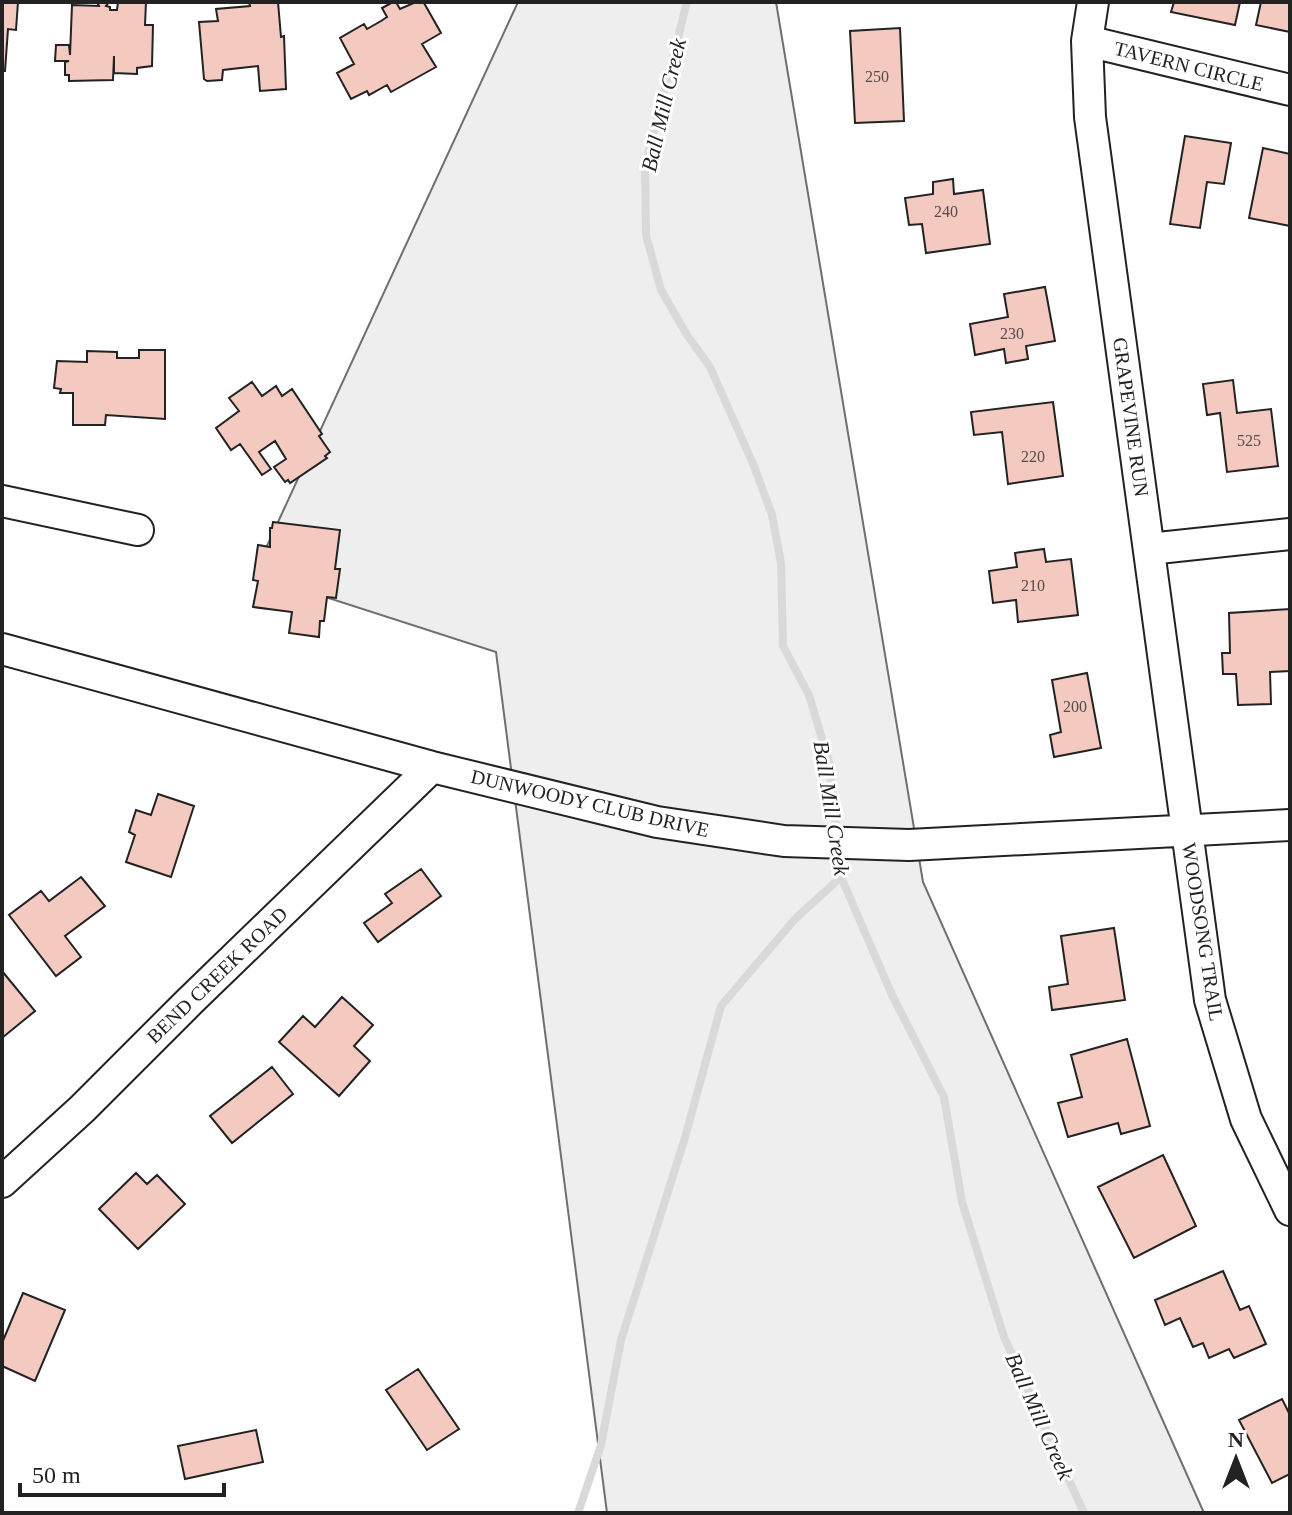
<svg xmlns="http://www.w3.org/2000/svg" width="1292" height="1515" font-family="Georgia,serif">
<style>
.green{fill:#eee;stroke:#6f6f6f;stroke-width:2}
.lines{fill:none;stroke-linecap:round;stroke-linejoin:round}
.stream{stroke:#d9d9d9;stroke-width:8}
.building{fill:#f3c9c0;stroke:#222;stroke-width:2}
.minor-casing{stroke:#222;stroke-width:34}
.minor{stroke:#fff;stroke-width:30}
.labels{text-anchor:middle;stroke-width:6;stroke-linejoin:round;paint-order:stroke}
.number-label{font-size:16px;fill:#564c4a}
.street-label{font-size:20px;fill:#222;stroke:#fff}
.water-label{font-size:22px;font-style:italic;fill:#222;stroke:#fff}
</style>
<rect width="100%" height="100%" fill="#fff"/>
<path class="green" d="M518,2h258l147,880 281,631h-597l-111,-861 -242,-78z"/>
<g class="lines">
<path class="stream" d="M687,2l-42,165 1,68 15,55 26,45 23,32 44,99 18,49 9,48 2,83 26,49 20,67 8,74
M838,850l3,27 51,118 52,102 18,105 42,135 80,176
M578,1513l23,-68 20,-105 63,-199 37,-135 74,-87 46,-42"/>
</g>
<path class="building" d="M2,2h16l-2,28 -8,-1 -3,42h-3z
M97,2h12l-3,4 4,1v3h7l1,-8h28l-1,23h8l-1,41 -15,2v6l-23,-1v-17l-1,24 -44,1v-6h-4v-13l4,-1h-14l1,-16h13l1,10 2,-50 27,1z
M249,2h29l3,35 3,-1 2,53 -26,2 -2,-25 -35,4 -1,10 -15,1 -3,-2 -5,-57 19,-1 -2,-12 34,-3z
M393,2h3l4,7 16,-7 8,1 17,30 -19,11 14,23 -45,25 -4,-7 -18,10 -2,-4 -16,8 -14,-26 17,-9 -14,-26 24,-14 3,5 14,-8 6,-4 -5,-9z
M1174,2h66l-5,23 -64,-13z
M1261,2h29v30l-34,-7z
M900,28l4,93 -49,2 -5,-92z
M1185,136l46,7 -7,41 -17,-2 -7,46 -30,-4z
M1263,148l27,6v72l-41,-8z
M953,179l1,15 29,-4 7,54 -64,9 -4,-29 -13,1 -4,-27 28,-4v-12z
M1045,287l10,54 -29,5 2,13 -22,4 -2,-14 -29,6 -5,-31 38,-7 -4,-23z
M139,350h26v69l-59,-4 -1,10h-32v-32h-13l1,-4 -7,-1 3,-27 30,1v-11l30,1v6h22z
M1233,380l4,33 34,-4 7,57 -51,6 -7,-59 -13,2 -4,-31z
M252,382l10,14 14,-10 6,10 10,-7 30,45 -3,2 11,16 -5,4 2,2 -37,25 -2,-3 -3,2 -11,-15 12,-8 -11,-18 -16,11 12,17 -9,6 -22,-31 -9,6 -15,-22 23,-17 -10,-13z
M1053,402l10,74 -55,8 -6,-52 -28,3 -3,-23z
M273,522l67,8 -5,39h5l-4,29 -9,-1 -3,24h-4l-1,16 -30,-4 3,-21 -39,-5 5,-26 -5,-1 5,-35 12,2v-19h2z
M1044,549l2,13 25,-3 7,56 -60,7 -2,-22 -23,3 -4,-32 28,-4 -2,-14z
M1290,609v62l-20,1 1,32 -33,1 -2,-31h-13l-1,-21h8l-1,-40z
M1087,673l14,75 -47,9 -4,-22 11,-3 -9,-52z
M158,794l36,12 -23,71 -45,-15 9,-27 -6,-3 7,-22 15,5z
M421,869l20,27 -63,46 -14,-19 28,-20 -7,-9z
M81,877l24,29 -40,30 16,21 -25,19 -47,-61 32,-24 8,10z
M1114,928l11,72 -73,10 -3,-23 19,-3 -7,-48z
M2,971l33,40 -33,27z
M342,997l31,28 -19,21 16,15 -31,35 -60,-54 24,-26 12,11z
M1127,1039l23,87 -29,8 -3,-11 -50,14 -10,-34 24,-6 -11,-42z
M272,1067l21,27 -61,49 -22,-27z
M1163,1155l33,71 -62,32 -36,-71z
M136,1173l11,11 10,-9 28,29 -47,45 -39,-40z
M1223,1271l17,39 9,-4 17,38 -32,14 -5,-9 -20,9 -6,-15 -10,4 -13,-29 -15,7 -10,-25z
M23,1293l42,17 -30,71 -33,-15v-23z
M418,1369l41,60 -32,21 -41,-60z
M1282,1399l8,16v59l-18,9 -33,-63z
M256,1430l7,32 -78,17 -7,-33z"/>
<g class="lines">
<g class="minor-casing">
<path id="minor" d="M1093,2l-6,39 3,76 120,883 36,119 44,91
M1087,41l203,49
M2,501l136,29
M1149,549l141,-15
M2,649l430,118 225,55 127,19 125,4 381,-20
M2,1182l80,-73 108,-108 242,-234"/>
</g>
<use href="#minor" class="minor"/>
</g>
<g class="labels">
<g class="number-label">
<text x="877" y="82">250</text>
<text x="946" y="217">240</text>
<text x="1012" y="339">230</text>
<text x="1249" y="446">525</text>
<text x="1033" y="462">220</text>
<text x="1033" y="591">210</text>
<text x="1075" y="712">200</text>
</g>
<g class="street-label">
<text transform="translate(1189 66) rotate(14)" y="7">TAVERN CIRCLE</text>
<text transform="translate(1131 417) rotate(82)" y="7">GRAPEVINE RUN</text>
<text transform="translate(590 803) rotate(13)" y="7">DUNWOODY CLUB DRIVE</text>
<text transform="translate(1203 932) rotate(81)" y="7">WOODSONG TRAIL</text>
<text transform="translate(217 975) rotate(-44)" y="7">BEND CREEK ROAD</text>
</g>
<g class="water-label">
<text transform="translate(663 105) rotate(-77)" y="8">Ball Mill Creek</text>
<text transform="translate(832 808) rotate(81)" y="8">Ball Mill Creek</text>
<text transform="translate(1040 1416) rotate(66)" y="8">Ball Mill Creek</text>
</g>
</g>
<rect width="1292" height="1515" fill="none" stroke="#222222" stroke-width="8"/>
<g transform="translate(1236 1459)" stroke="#ffffff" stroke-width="6" paint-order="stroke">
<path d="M0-6L14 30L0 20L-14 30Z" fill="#222222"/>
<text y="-12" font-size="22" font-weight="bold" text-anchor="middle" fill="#222222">N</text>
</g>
<path d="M20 1483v12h204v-12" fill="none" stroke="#222222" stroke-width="4"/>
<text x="32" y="1483" font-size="24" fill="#222222" stroke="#ffffff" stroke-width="6" paint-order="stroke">50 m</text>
</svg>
